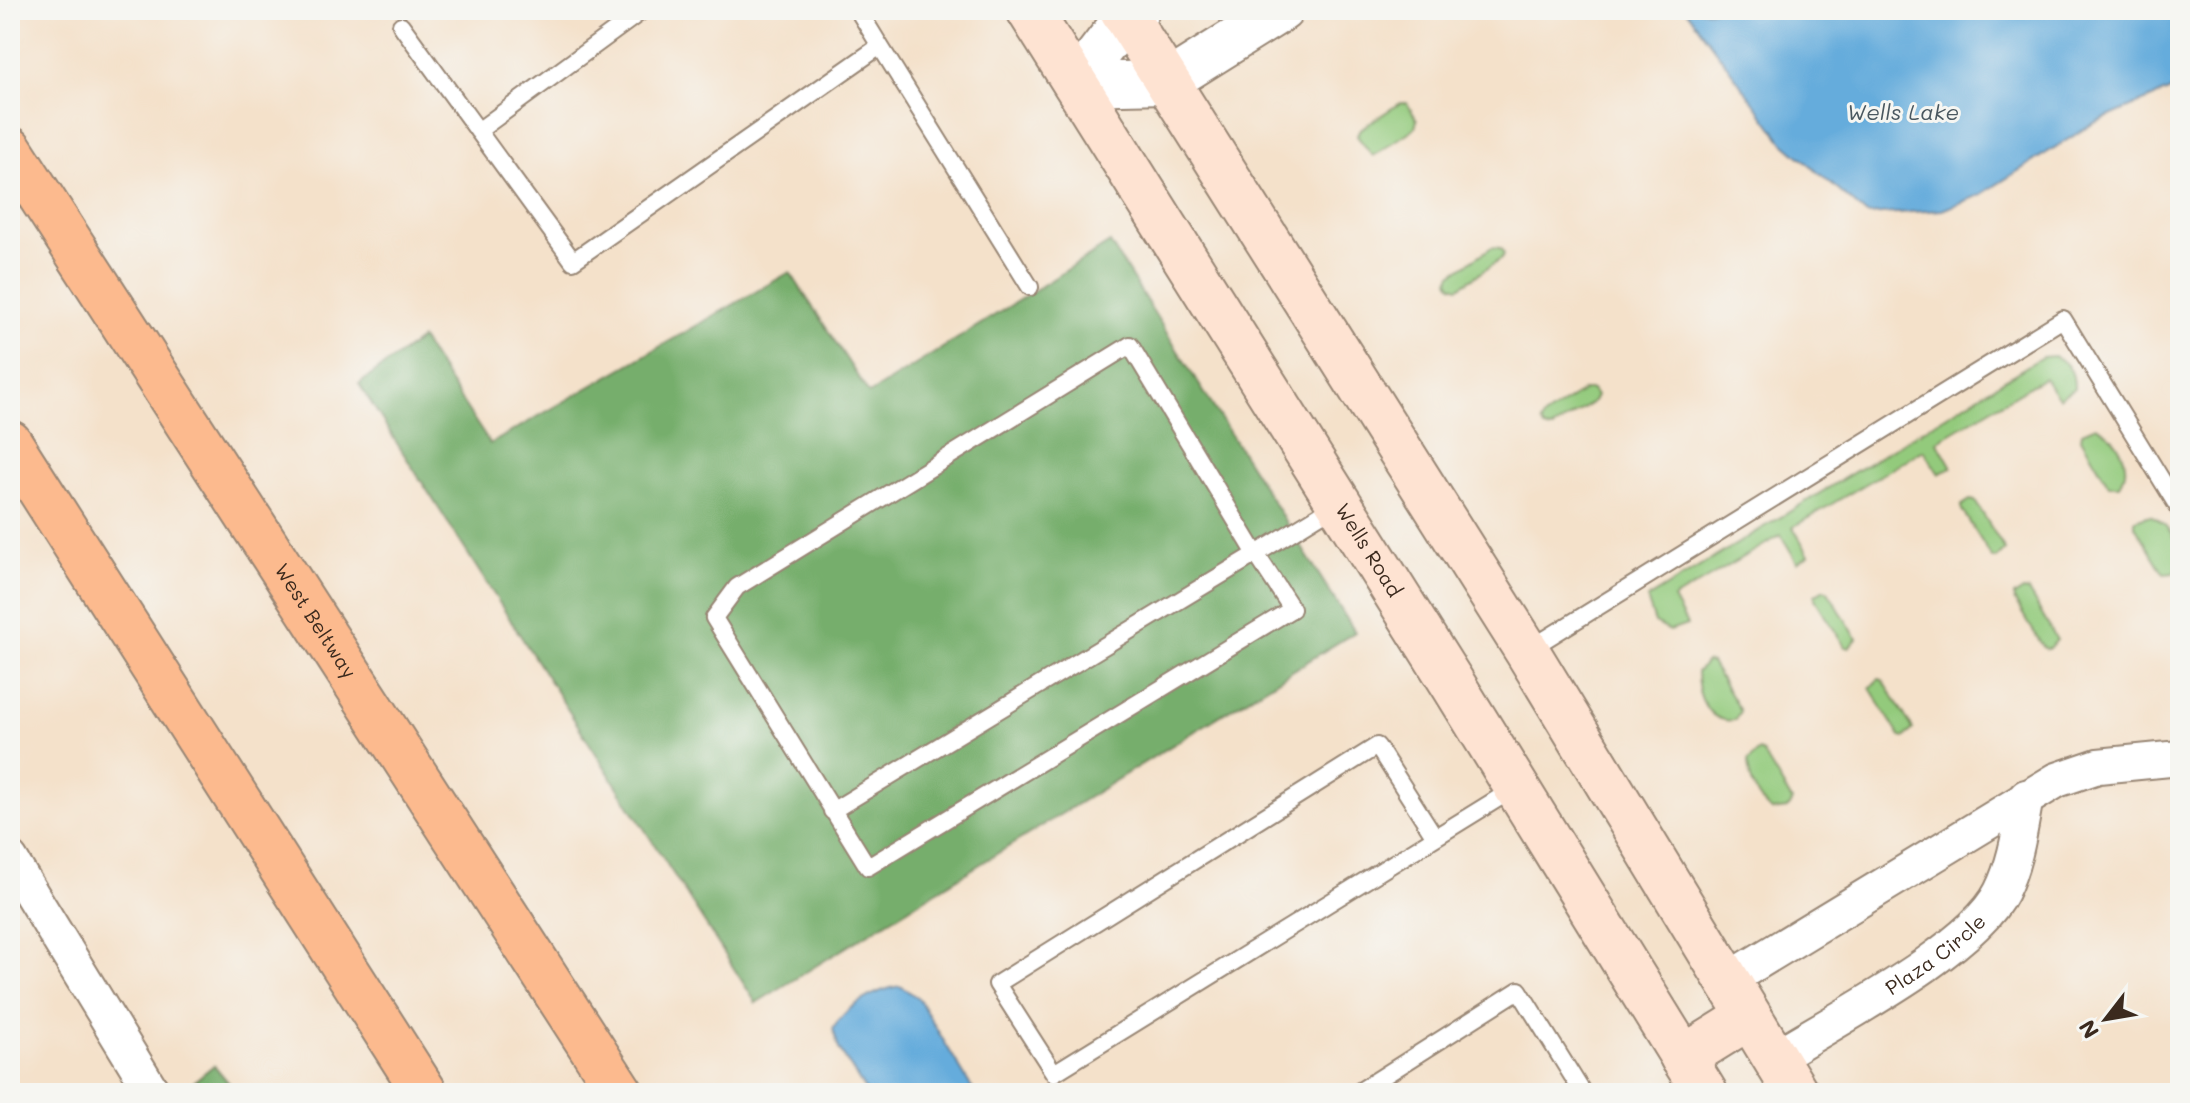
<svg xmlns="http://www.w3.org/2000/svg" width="2190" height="1103" font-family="Mali,sans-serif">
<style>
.green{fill:#93ca7c;stroke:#677a4d;stroke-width:2}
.forest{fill:#76ae6c;stroke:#586c45;stroke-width:2}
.water{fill:#65acdc;stroke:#506b7d;stroke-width:2}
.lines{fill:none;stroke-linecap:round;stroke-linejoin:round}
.service-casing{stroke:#988674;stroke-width:20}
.minor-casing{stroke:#988674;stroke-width:38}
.tertiary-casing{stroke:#988674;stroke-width:46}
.secondary-casing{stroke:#988674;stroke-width:48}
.motorway-casing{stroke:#988674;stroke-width:48}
.service{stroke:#fff;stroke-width:16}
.minor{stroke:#fff;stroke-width:34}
.tertiary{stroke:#fff;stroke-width:42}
.secondary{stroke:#fee3d2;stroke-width:44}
.motorway{stroke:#fcba8e;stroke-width:44}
.labels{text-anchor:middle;stroke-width:6;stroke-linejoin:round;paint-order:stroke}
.street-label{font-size:20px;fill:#3b2a1e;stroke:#f6f6f2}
.water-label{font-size:22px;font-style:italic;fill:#4a5860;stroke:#f6f6f2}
</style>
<rect width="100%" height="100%" fill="#f6f6f2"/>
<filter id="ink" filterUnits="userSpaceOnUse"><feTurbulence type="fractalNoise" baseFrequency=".0125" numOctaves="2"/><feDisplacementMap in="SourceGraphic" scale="16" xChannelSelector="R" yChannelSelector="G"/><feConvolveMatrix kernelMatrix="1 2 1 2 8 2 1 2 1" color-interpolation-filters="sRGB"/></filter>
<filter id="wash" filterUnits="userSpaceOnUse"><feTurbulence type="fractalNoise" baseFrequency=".006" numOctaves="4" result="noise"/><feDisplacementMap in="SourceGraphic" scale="32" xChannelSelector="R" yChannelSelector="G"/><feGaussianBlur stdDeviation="1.8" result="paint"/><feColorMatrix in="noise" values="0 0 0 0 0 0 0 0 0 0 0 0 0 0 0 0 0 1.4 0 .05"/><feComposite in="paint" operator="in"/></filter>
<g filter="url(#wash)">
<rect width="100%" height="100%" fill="#f4e1ca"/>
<path class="green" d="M1400,103h7l10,17 -2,8 -42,28 -16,-20 2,-6z
M1492,247l8,1 4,6 -3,5 -42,28 -7,-2 -3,-5 3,-6z
M2055,356c14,8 19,15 19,32l-15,10 -15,-20 -107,63 15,26 -13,7 -16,-24 -130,77 16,28 -12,7 -16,-27 -108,64 14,26 -17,6 -15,-8 -8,-24 395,-242z
M1584,390h8l4,6 -3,6 -42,28 -7,-2 -3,-6 3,-5z
M2096,426c21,10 38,37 24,59h-11l-28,-47 1,-6z
M1970,500l5,1 30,49 -9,9 -4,-1 -30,-48 -1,-4z
M2150,515c20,9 39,38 24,58l-10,1 -29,-48v-6z
M1824,589l4,2 29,48 -8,9 -4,-1 -30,-48v-4z
M2023,590l5,1 29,49 -9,9 -4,-1 -30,-48v-4z
M1706,662l5,1 29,48 -5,9c-27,4 -38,-23 -38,-48z
M1879,679l4,1 30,49 -9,9 -4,-1 -30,-49z
M1758,751l5,2 29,48 -5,8 -15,2c-15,-10 -23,-31 -24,-49z"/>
<path class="forest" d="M1110,243l245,389 -599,371 -397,-619 62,-45 69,105 300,-172 79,122z
M214,1065l23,28h-38l-6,-11z"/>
<path class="water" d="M1686,10h494v76l-86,37 -114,72 -38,15 -75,5 -83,-72z
M900,986l18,12 57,95h-108l-28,-44 -6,-20c11,-22 42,-39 67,-43z"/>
</g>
<g filter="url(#ink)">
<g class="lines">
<g class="service-casing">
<path id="service" d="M858,10l22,36
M401,25l172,236 307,-215 150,241
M478,131l165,-121
M1528,650l535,-331 117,191
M832,811l424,-257 36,55 -424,258 -154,-249 23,-31 393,-242 126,209 81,-50
M1435,837l-58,-91 -380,238 57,89 461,-285
M1357,1093l162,-103 64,103"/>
</g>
<g class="minor-casing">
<g id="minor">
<path d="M10,859l143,234"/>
<path d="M1728,980l329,-200 41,-14 82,-8"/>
<path id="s1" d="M1774,1058c59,-37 198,-108 227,-166 15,-30 19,-63 25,-95"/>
</g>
</g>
<g class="tertiary-casing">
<path id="tertiary" d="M1075,84l92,-2 115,-72
M1075,84l51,-67 12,-7"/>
</g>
<g class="secondary-casing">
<g id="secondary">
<path id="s2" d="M1029,10l425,676 251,407"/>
<path d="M1122,10l405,641 269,442"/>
<path d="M1683,1058l66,-41"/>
</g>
</g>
<g class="motorway-casing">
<g id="motorway">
<path id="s3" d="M10,149l611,944"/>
<path d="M10,443l415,650"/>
</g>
</g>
<use href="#service" class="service"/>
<use href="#minor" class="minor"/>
<use href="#tertiary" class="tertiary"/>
<use href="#secondary" class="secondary"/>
<use href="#motorway" class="motorway"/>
</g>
</g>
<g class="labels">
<g class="street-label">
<text dy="7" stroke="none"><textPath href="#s2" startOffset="638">Wells Road</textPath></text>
<text dy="7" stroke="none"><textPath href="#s3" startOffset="562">West Beltway</textPath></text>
<text dy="7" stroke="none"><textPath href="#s1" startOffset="192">Plaza Circle</textPath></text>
</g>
<g class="water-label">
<text x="1903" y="120">Wells Lake</text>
</g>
</g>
<rect width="2190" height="1103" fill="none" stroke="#f6f6f2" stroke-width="40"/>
<g transform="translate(2106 1019) rotate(239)" stroke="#f6f6f2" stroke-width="6" paint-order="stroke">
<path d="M0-6L14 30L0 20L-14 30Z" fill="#3b2a1e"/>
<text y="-12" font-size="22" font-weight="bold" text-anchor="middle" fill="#3b2a1e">N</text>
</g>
</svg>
